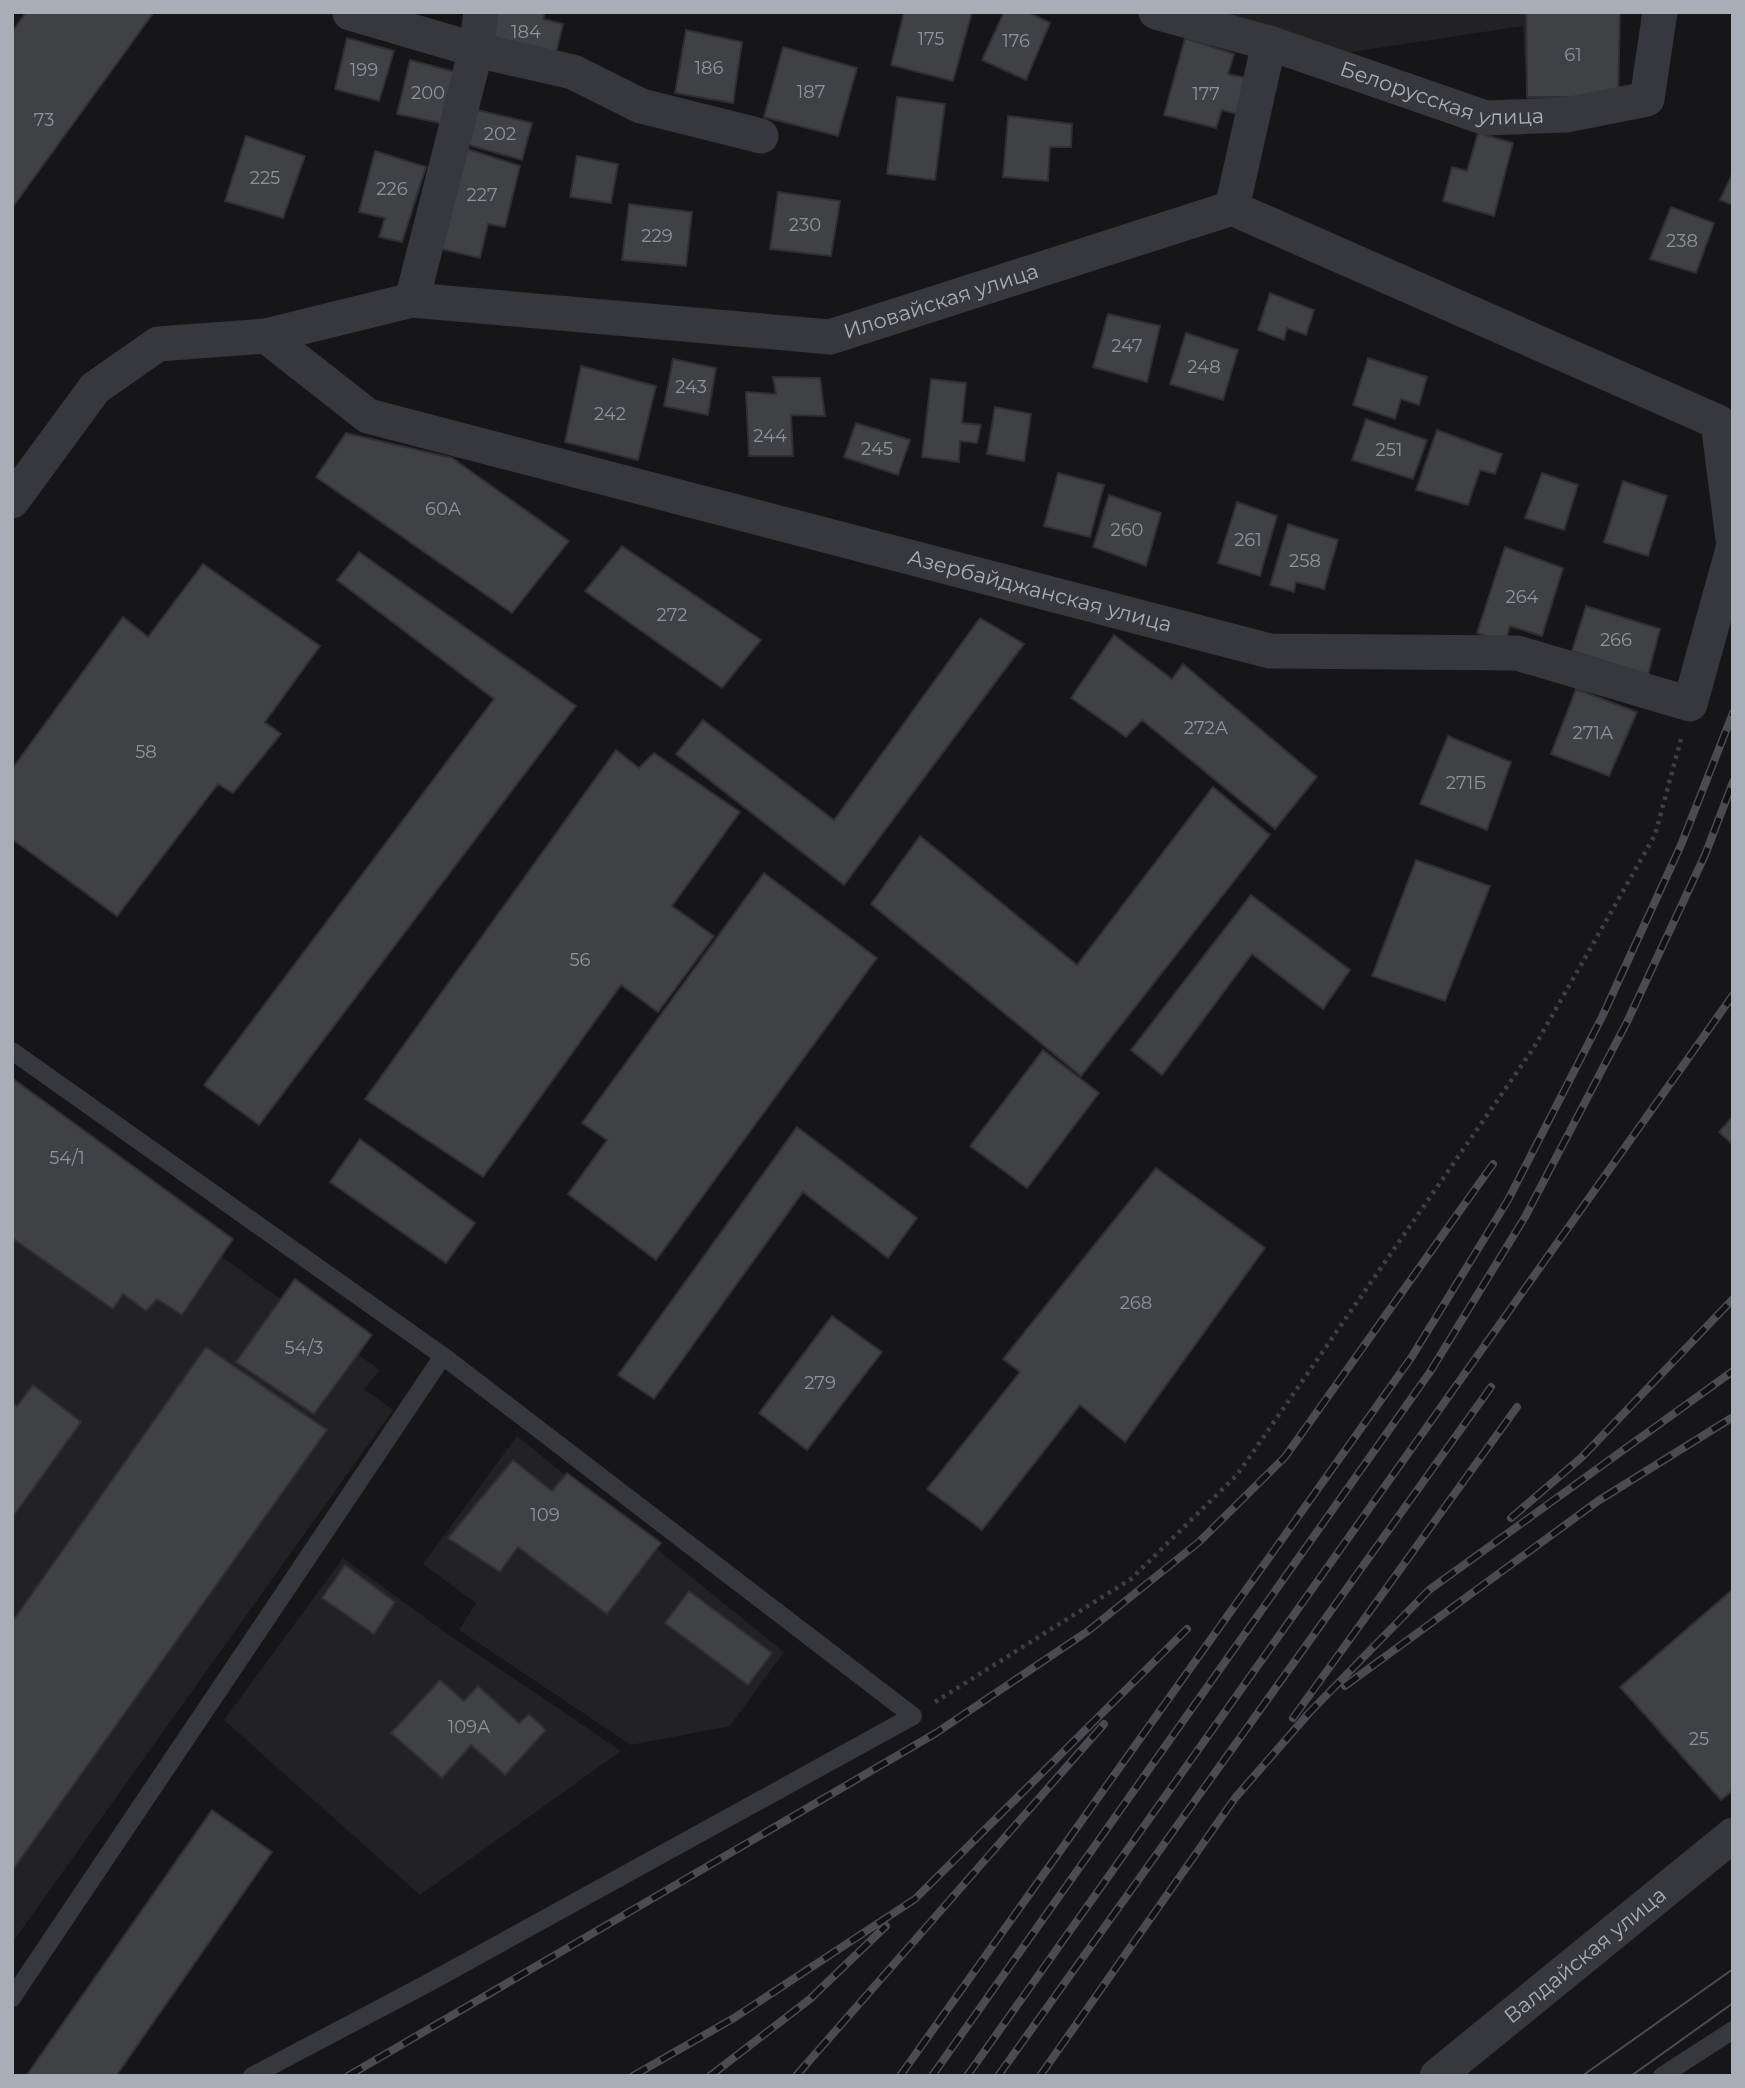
<svg xmlns="http://www.w3.org/2000/svg" width="1745" height="2088" font-family="Montserrat,sans-serif">
<style>
.built{fill:#222225}
.building{fill:#404145;stroke:#303034;stroke-width:2}
.lines{fill:none;stroke-linecap:round;stroke-linejoin:round}
.path{stroke:#3d3f44;stroke-width:4.5;stroke-dasharray:3.5 5;stroke-linecap:butt}
.lane{stroke:#37383d;stroke-width:18}
.street{stroke:#37383d;stroke-width:35}
.tram{stroke:#4a4c52;stroke-width:2}
.rail-casing{stroke:#4a4c52;stroke-width:8}
.rail{stroke:#111113;stroke-width:5;stroke-dasharray:16;stroke-linecap:butt}
.labels{text-anchor:middle;stroke-width:5;stroke-linejoin:round;paint-order:stroke}
.number-label{font-size:18px;fill:#8e929b}
.street-label{font-size:21px;fill:#a8adb8;stroke:#111113}
</style>
<rect width="100%" height="100%" fill="#161618"/>
<path class="built" d="M1200,12h401l1,87 -71,6 -4,-8 -4,-71 -178,27z
M12,1107l368,263 -16,19 29,21 -381,533z
M517,1436l267,216 -54,74 -99,19 -172,-115 17,-27 -53,-39z
M343,1558l109,79 169,114 -201,144 -196,-175z"/>
<path class="building" d="M26,12h128l-142,196v-176z
M496,12h49l-2,7 20,5 -7,29 -67,-12z
M904,12h68l-19,69 -62,-16z
M1004,12h24l22,11 -24,57 -44,-20z
M1526,12h94l-2,85h-91z
M686,30l56,12 -9,61 -58,-10z
M347,38l47,13 -15,50 -44,-12z
M1185,38l49,16 -6,20 19,4 -10,36 -15,-4 -6,18 -52,-13z
M783,47l74,21 -19,68 -74,-19z
M410,60l49,13 -14,51 -48,-10z
M897,97l48,7 -10,76 -48,-6z
M477,110l55,13 -10,37 -53,-15z
M1008,116l64,8 -1,23h-21l-2,34 -45,-4z
M1478,133l35,10 -19,73 -51,-15 9,-34 15,4z
M246,136l59,20 -22,62 -58,-17z
M464,148l56,18 -15,61 -17,-3 -8,34 -43,-10z
M375,151l51,16 -24,75 -23,-5 6,-19 -26,-6z
M577,156l41,8 -7,39 -41,-6z
M1733,172v33l-13,-5z
M778,192l62,9 -9,55 -61,-7z
M629,204l63,8 -6,54 -64,-6z
M1671,207l43,16 -18,50 -46,-14z
M1270,293l44,17 -8,25 -19,-7 -3,12 -26,-10z
M1108,314l52,12 -13,56 -54,-15z
M1186,333l52,17 -15,50 -53,-16z
M1368,358l59,19 -8,28 -18,-6 -6,20 -42,-14z
M673,359l43,9 -8,47 -44,-9z
M581,366l75,20 -18,74 -73,-18z
M773,377l47,1 5,38 -34,-1 2,41h-44l-3,-64 30,2z
M931,379l35,4 -4,40 19,2 -4,18 -17,-2 -1,21 -37,-5z
M995,407l36,7 -7,47 -37,-7z
M1366,419l61,21 -14,39 -61,-19z
M856,423l54,17 -12,35 -54,-18z
M1437,430l65,24 -7,20 -15,-4 -12,35 -52,-15z
M346,433l106,25 117,83 -57,72 -196,-136z
M1058,473l46,12 -14,52 -46,-11z
M1542,473l36,12 -14,45 -39,-12z
M1623,481l44,15 -19,60 -44,-14z
M1109,495l52,18 -15,53 -53,-19z
M1237,502l40,14 -17,60 -42,-13z
M1288,524l50,16 -14,49 -28,-7 -2,10 -24,-7z
M622,546l139,94 -39,48 -137,-97z
M1505,547l58,21 -21,68 -32,-10 -5,17 -28,-10z
M359,552l217,154 -317,419 -55,-40 290,-386 -157,-119z
M203,564l117,82 -55,76 16,12 -48,59 -15,-9 -101,132 -105,-77v-70l111,-152 25,20z
M1586,606l74,23 -12,46 -76,-24z
M980,618l44,26 -180,241 -168,-131 27,-34 131,100z
M1114,635l58,44 11,-15 134,113 -42,52 -133,-109 -16,17 -55,-39z
M1576,689l61,23 -28,64 -58,-22z
M1448,736l63,26 -24,68 -67,-26z
M616,750l23,18 15,-15 86,59 -68,94 42,30 -56,76 -37,-27 -138,192 -118,-78z
M1213,787l57,48 -189,241 -210,-172 49,-68 157,129z
M1416,860l74,26 -45,115 -73,-25z
M764,873l113,85 -221,302 -88,-66 39,-54 -25,-17z
M1251,895l99,75 -27,39 -71,-55 -90,121 -31,-25z
M1043,1050l56,43 -72,95 -57,-42z
M12,1078l221,161 -51,76 -25,-16 -11,12 -23,-17 -10,15 -101,-71z
M1733,1116v29l-14,-13z
M797,1127l120,91 -29,40 -85,-66 -149,207 -36,-24z
M360,1139l115,84 -29,40 -116,-81z
M1156,1168l109,80 -140,194 -45,-37 -98,125 -55,-41 93,-117 -17,-13z
M295,1279l77,56 -58,79 -78,-52z
M832,1316l50,36 -75,98 -48,-37z
M206,1347l121,83 -315,441v-249z
M33,1385l48,37 -69,96v-116l5,4z
M513,1460l39,31 15,-18 94,70 -54,71 -89,-67 -18,25 -52,-34z
M345,1565l50,37 -21,32 -52,-36z
M1733,1589v201l-12,10 -101,-113z
M689,1591l83,62 -24,32 -83,-62z
M440,1680l24,21 14,-15 41,37 10,-9 17,16 -41,45 -34,-30 -29,33 -51,-45z
M212,1810l60,42 -156,224h-90z"/>
<g class="lines">
<path class="path" d="M935,1702l196,-123 106,-104 296,-426 122,-214 26,-96"/>
<path class="lane" d="M12,1051l431,305 470,360 -483,266 -178,94
M12,1998l431,-642
M1662,2076l71,-46"/>
<g class="street">
<path id="s1" d="M1156,12l113,31 217,75 80,-3 81,-16 13,-87"/>
<path d="M350,13l126,37 97,22 68,34 120,30"/>
<path d="M1232,208l486,214 15,117"/>
<path d="M412,300l64,-250 5,-38"/>
<path id="s2" d="M266,336l102,80 902,235 247,2 173,51 43,-155"/>
<path id="s3" d="M12,501l83,-113 63,-44 108,-8 146,-36 418,37 402,-129 37,-165"/>
<path id="s4" d="M1437,2076l296,-241"/>
</g>
<path class="tram" d="M1582,2076l151,-107
M1631,2076l102,-73"/>
<g class="rail-casing">
<path id="rail" d="M1511,1518l71,-61 151,-158
M1345,1686l253,-185 135,-84
M1293,1718l224,-311
M348,2076l588,-343 152,-102 111,-89 86,-85 208,-293
M633,2076l101,-58 181,-119 272,-270
M710,2076l100,-77 76,-73
M796,2076l308,-352
M900,2076l511,-718 97,-158 94,-183 79,-172 52,-132
M932,2076l498,-704 95,-155 102,-195 78,-167 28,-73
M967,2076l766,-1081
M998,2076l493,-689
M1040,2076l195,-278 74,-85 120,-123 304,-219"/>
</g>
<use href="#rail" class="rail"/>
</g>
<g class="labels">
<g class="number-label">
<text x="526" y="38">184</text>
<text x="931" y="45">175</text>
<text x="1016" y="47">176</text>
<text x="1573" y="61">61</text>
<text x="709" y="74">186</text>
<text x="364" y="76">199</text>
<text x="811" y="98">187</text>
<text x="428" y="99">200</text>
<text x="1206" y="100">177</text>
<text x="44" y="126">73</text>
<text x="500" y="140">202</text>
<text x="265" y="184">225</text>
<text x="392" y="195">226</text>
<text x="482" y="201">227</text>
<text x="805" y="231">230</text>
<text x="657" y="242">229</text>
<text x="1682" y="247">238</text>
<text x="1127" y="352">247</text>
<text x="1204" y="373">248</text>
<text x="691" y="393">243</text>
<text x="610" y="420">242</text>
<text x="770" y="442">244</text>
<text x="877" y="455">245</text>
<text x="1389" y="456">251</text>
<text x="443" y="515">60А</text>
<text x="1127" y="536">260</text>
<text x="1248" y="546">261</text>
<text x="1305" y="567">258</text>
<text x="1522" y="603">264</text>
<text x="672" y="621">272</text>
<text x="1616" y="646">266</text>
<text x="1206" y="734">272А</text>
<text x="1593" y="739">271А</text>
<text x="146" y="758">58</text>
<text x="1466" y="789">271Б</text>
<text x="580" y="966">56</text>
<text x="67" y="1164">54/1</text>
<text x="1136" y="1309">268</text>
<text x="304" y="1354">54/3</text>
<text x="820" y="1389">279</text>
<text x="545" y="1521">109</text>
<text x="469" y="1733">109А</text>
<text x="1699" y="1745">25</text>
</g>
<g class="street-label">
<text dy="7" stroke="none"><textPath href="#s1" startOffset="299">Белорусская улица</textPath></text>
<text dy="7" stroke="none"><textPath href="#s3" startOffset="1012">Иловайская улица</textPath></text>
<text dy="7" stroke="none"><textPath href="#s2" startOffset="824">Азербайджанская улица</textPath></text>
<text dy="7" stroke="none"><textPath href="#s4" startOffset="191">Валдайская улица</textPath></text>
</g>
</g>
<rect width="1745" height="2088" fill="none" stroke="#a8adb8" stroke-width="28"/>
</svg>
